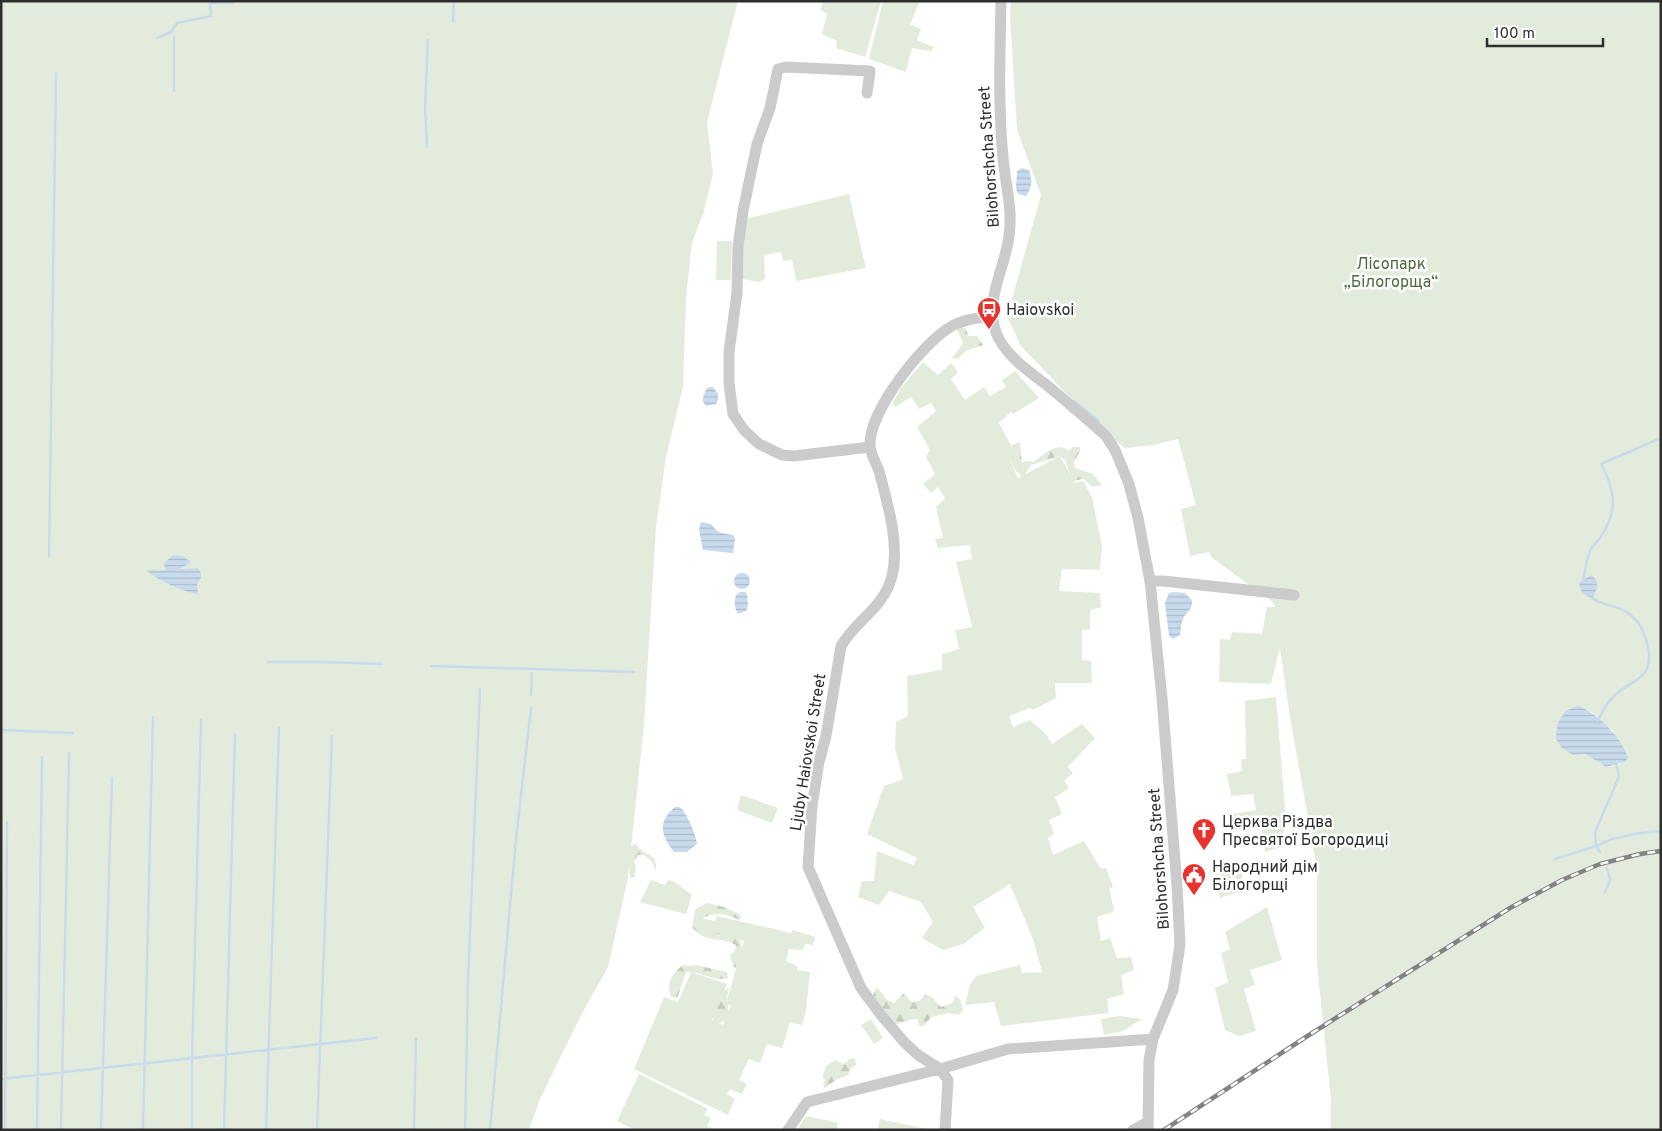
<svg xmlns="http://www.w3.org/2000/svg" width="1662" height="1131" font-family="Overpass,sans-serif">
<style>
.forest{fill:url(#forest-firs)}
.green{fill:#e3ecdc;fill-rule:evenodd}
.water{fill:url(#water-rules)}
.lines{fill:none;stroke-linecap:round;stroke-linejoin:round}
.stream{stroke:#c8dbec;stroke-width:2.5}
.minor{stroke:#cbcbcb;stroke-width:11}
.rail-casing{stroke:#838383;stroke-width:4.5}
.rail{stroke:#fff;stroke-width:2.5;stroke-dasharray:8;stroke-linecap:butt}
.labels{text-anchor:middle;stroke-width:5;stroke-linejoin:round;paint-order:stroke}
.street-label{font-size:16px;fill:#2e2e2e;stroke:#fff}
.park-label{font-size:16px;fill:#4d6b3b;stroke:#fff}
.poi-label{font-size:16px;fill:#2e2e2e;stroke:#fff;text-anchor:start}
</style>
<defs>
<pattern id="forest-firs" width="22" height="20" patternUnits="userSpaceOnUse" patternTransform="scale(1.25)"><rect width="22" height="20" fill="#e3ecdc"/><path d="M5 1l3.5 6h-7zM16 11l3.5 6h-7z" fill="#c3cbbd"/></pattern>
<pattern id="water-rules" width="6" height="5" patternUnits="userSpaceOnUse" patternTransform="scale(1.25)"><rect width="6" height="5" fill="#c8dbec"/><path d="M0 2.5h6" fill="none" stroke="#acbccb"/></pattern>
</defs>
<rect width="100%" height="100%" fill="#fff"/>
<path class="forest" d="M961,327l4,1 4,8h8l6,9 -17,6 -8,8 -6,-1 11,-15 -6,-13z
M1020,442l2,21 3,-2 8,1c12,-8 24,-21 36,-11l4,-4h7v4l-6,11 1,6 18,6 9,11 -9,2 -10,-8 -10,2 -8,-21 -5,-4 -29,9 -8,12 -8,-7 -6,-11 4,-14z
M636,844c7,13 22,7 20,26l-5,-9 -7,-6h-6l-4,6 2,7 -1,9 -5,1 -2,-31z
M706,903c13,2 25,5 35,13l-2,4c-12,-6 -23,-9 -36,-2l-3,7 36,8c8,12 6,20 2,33l-4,2 -4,-13 5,-4 1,-6c-17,-9 -30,-1 -44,-18l3,-17z
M683,965l5,1 8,-1 31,7 1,6c-14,4 -28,-7 -42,-6l-9,27 -7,-3c-3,-14 2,-22 13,-31z
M877,987l10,13 7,3 10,-10 7,9 8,-1 6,-6 7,2 9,10 12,-4 2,-7 5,3 3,11 -4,5 -10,-2 -18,4 -6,8 -5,2 -3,-8c-8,0 -13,4 -21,5 -8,-10 -32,-21 -19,-37z
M729,988l-2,10 2,18c-4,4 -9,9 -15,6l-3,-13 12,-18z
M851,1058l4,1 1,6 -5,3 -3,7 -12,5 -11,8 -2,-3 2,-5 -2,-2c0,-9 4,-15 13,-18l7,4z"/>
<path class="green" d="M1,1h737l-31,121 6,51 -9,38 -12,32 -6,54 -3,90 -17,70 -10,70 -12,197 -16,154 -20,89 -28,50 -40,82 -11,31h-528z
M824,1h57l-16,56 -29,-9 1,-7 -15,-7 5,-20 -7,-5z
M883,1h37l-10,23 11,5 -4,11 17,7 -3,4 -19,-3 -6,24 -37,-13z
M1011,1h650v1129h-330v-30l-14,-136v-95l-27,-152 -10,-69 -9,36 -52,-2 1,-43 10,1 2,-8 30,2 5,-27h8l-1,-4 -63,-46 -2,-5 -19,4 -9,-47 15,-4 -18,-66 -24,6 -29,3 -28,-22 -76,-80 -14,-29 34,-122 -24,-65 -7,-113zM1590,711l24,21 7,32 -15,3 -21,-13z
M849,194l17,74 -70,13 -4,-21 -9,1 -2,-9 -17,3 1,24 -6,3 -17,-3v-30l3,-30z
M717,241h15l-1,39h-15z
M923,362l15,13 13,-12 7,9 -7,7 14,21 19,-13 6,9 16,-9 -4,-7 13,-9 24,27 -26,16 -2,-2 -12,11 16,30 -6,6 9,19 42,-22 15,27 8,-2 9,16 10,49 -2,24 -38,-1 -3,22 41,2 1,14 -11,3v19l-8,1v30l9,1 1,22h-37l1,15 -23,12 -4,-2 -20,8 4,11 17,-7 16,14 6,10 30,-20 13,14 -27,29 5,6 -9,8 5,7 -14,9 7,17 -13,6 5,14 -6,4 5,17 31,-14 17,28 5,-1 7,19 -4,2 5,21 -1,2 -16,5 4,24 9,-3 7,20 14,-1 3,13 -13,5 3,19 -17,5 2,14 -108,13 -7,-24 -29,3 5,-21 6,-8 44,-11 2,8 20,-1 -9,-33 -23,-55 -37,23 12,21 -22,16 -20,6 -21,-12 11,-16 -12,-20 -32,-11 -10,14 -21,-8 4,-16h12l3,-30 36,14 4,-7 -50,-24 17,-48 19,-7 -8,-31 1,-26 12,-6 -1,-40 35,-6v-16l17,-5 -4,-19 17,-3 -16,-65 16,-3 -2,-14 -32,3 -3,-9 8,-1 -7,-31 9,-9 -7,-11 -7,6 -8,-9 12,-10 -9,-17 4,-7 -13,-23 19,-16 -5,-8 -12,6 -8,-12 -15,10 -4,-3 9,-16z
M1276,697l9,111 -2,39 -18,5 -4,-25 -31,4 -2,-16 28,-5 -3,-16 -22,2 -4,-22 15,-3 -1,-12h5l-1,-58z
M741,795l37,13 -6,15 -35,-13z
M1240,863l4,27 -24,8 -7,-30z
M651,880l14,5 3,-5 5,1 19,14 -6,19 -46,-12z
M1267,907l15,53 -32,10 5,15 -11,4 12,42 -17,5 -14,-6 -10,-42 13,-6 -7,-29 9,-4 -5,-17z
M717,916l74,17 2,-3 22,7 -2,8 -8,-1 -2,6 -14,-1 -3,12 11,5v4l13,2 -4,39 -4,14 -12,-3 -8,26 -15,-4 -7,19 -11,-4 -10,21 8,4 -5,10 -12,-5 -3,5 8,5 -7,16 -94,-46 30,-72 14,5 13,-30 36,12 -15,36 11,5 8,-20 -5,-1 18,-63 -46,-14 2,-9 15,3z
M1119,1016l23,3 -19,12 -19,4 -3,-16z
M871,1019l12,19 -9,6 -13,-19z
M639,1074l69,35 -4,6 7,3 -4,8 8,4h-80l-18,-9z
M806,1116l32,7 -2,7h-39z
M880,1119l52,11h-54z"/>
<path class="water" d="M1022,168l7,2c3,10 4,17 -3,26l-8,-2 -2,-6 1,-17z
M709,387h4l5,7v6l-2,4 -10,2 -3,-4c0,-7 1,-11 6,-15z
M701,522l10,2c8,10 10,9 22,11l2,4 -2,14 -30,-3 -4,-20z
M173,555l10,1 8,6 -11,7 18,-1 3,5v5l-4,6 1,10c-12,-1 -43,-15 -51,-23 7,-2 12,1 18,-1l-1,-7z
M734 581a8 8 0 1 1 16 0a8 8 0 1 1-16 0Z
M1592,575l5,6v8l-4,9c-9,-2 -13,-6 -14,-15l5,-4z
M740,592h5l2,2 1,12 -2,5 -8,3c-4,-7 -4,-11 -2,-19z
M1172,592l13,1 7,7c0,12 -5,10 -9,19 -2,4 -2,11 -3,16l-7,4 -4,-3 -4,-33 4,-10z
M1578,706c22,9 41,29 50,51l-3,5 -19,5 -21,-13 -12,1 -11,-7 -6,-9 1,-14 8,-14z
M675,807h5c7,7 16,27 17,37l-10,8h-13c-13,-17 -17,-30 1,-45z"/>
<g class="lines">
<path class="stream" d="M453,21l1,-20
M157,38l14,-6 6,-9 34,-7 -1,-13h23v-2
M174,91v-55
M427,147l-2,-42 3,-65
M1074,401l25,20
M49,556l7,-483
M1583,581c2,-9 3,-21 7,-30 2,-5 7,-9 10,-13 18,-26 16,-47 1,-74l60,-26
M1592,598c12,9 30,7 41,19 9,8 13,19 15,30 6,36 -18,31 -36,51 -6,6 -11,16 -14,23
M268,662h54l60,2
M431,666l203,6
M531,695l1,-22
M1,730l72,3
M1600,852l-4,-6 -1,-14 24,-55 -3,-15
M1555,859l41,-13 16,-7 28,-6 21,-2
M1605,892l5,-12 -3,-12
M1,1079l375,-41
M5,1130l2,-308
M37,1130l5,-373
M61,1130l8,-377
M101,1130l11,-352
M143,1130l10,-413
M192,1130v-72l9,-338
M224,1130l11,-396
M266,1130l13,-402
M317,1130l15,-394
M414,1130l2,-91
M465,1130l3,-148 12,-293
M490,1130l26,-291 15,-131"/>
<path class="minor" d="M1001,1c-1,52 -3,104 2,156 2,26 10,52 6,79 -4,34 -28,69 -10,103 11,20 32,34 49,47 20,17 39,33 58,50l9,14 14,34 9,34 12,63 12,117 15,188 3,59 -7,45 -20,49 -4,21 -1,70
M867,93l3,-22 -84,-4 -8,2 -8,39 -13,36 -14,67 -5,36 -1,46 -8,59v31l4,31 11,16 15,14 23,11 12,1 76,-9
M1150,581h13l131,14
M788,1130l19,-28 133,-33 68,-20 145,-10
M945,1130l3,-50 -8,-11 -22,-14 -13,-12 -24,-28 -20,-27 -53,-121 4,-61 7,-44 7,-26 15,-90c15,-26 43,-38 51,-70 8,-32 -5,-75 -13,-105 -3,-8 -9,-18 -9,-26 -1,-34 53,-103 82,-119 12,-7 27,-8 41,-10
M1133,1130l15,-8"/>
<g class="rail-casing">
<path id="rail" d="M1164,1130l145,-95 201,-127 52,-28 38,-16 40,-10 21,-3"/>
</g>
<use href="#rail" class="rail"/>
</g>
<defs>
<g id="bus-pin" transform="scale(1.25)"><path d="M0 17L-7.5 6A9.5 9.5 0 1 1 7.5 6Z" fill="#e8322e" stroke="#fff"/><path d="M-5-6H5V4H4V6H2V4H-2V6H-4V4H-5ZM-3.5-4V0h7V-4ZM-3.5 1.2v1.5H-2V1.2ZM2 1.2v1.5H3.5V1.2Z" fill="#fff"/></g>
<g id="church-pin" transform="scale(1.25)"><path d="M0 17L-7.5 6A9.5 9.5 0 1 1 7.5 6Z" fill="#e8322e" stroke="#fff"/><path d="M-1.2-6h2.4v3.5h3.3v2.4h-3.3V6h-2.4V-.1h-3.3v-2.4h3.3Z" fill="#fff"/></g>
<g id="civic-pin" transform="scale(1.25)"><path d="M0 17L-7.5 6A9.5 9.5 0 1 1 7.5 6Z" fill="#e8322e" stroke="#fff"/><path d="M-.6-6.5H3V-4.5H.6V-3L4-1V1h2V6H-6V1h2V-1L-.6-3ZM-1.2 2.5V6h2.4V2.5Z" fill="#fff"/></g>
</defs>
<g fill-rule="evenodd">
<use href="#bus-pin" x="989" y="309"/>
<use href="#church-pin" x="1204" y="830"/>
<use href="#civic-pin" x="1194" y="875"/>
</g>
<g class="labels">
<g class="street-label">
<text transform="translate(988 157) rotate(-94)" y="6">Bilohorshcha Street</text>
<text transform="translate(807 752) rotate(-81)" y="6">Ljuby Haiovskoi Street</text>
<text transform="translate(1158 859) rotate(-94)" y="6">Bilohorshcha Street</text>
</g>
<g class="park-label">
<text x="1391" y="269">Лісопарк<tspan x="1391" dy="18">„Білогорща“</tspan></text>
</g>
<g class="poi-label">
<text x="1006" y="315">Haiovskoi</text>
<text x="1222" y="827">Церква Різдва<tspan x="1222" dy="18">Пресвятої Богородиці</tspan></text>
<text x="1212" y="872">Народний дім<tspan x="1212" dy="18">Білогорщі</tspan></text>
</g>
</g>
<rect width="1662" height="1131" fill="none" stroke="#2e2e2e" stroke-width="5"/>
<path d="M1487 38v8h116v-8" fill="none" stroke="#2e2e2e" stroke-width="2.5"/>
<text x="1494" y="38" font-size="15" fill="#2e2e2e" stroke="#ffffff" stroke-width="4" paint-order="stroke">100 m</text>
</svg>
